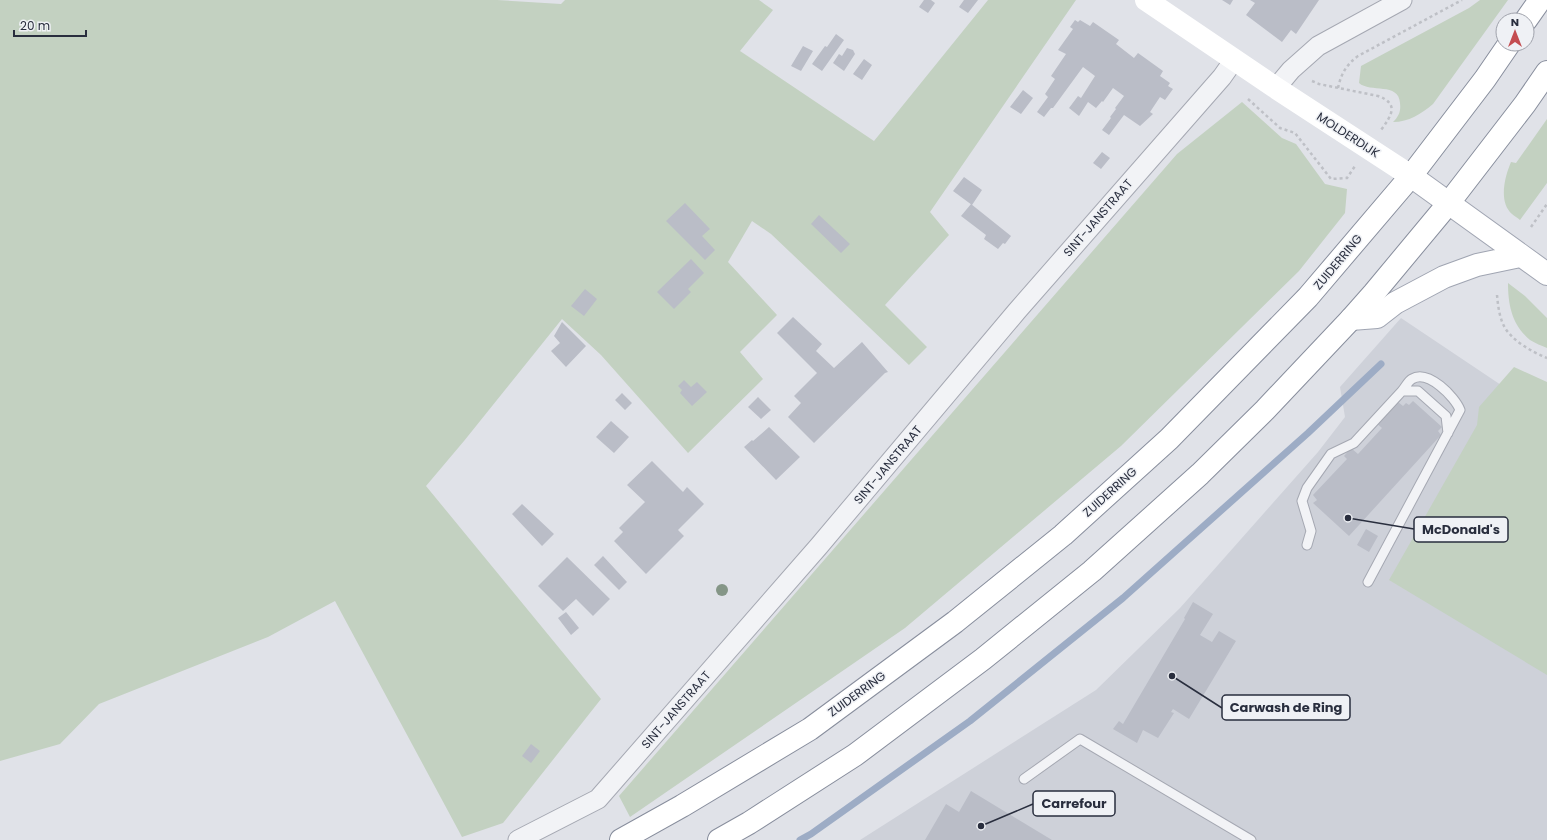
<svg xmlns="http://www.w3.org/2000/svg" width="1547" height="840" font-family="Poppins,sans-serif">
<style>
.built{fill:#ced1d9}
.green{fill:#c3d1c1}
.lines{fill:none;stroke-linecap:round;stroke-linejoin:round}
.stream{stroke:#9dacc5;stroke-width:7}
.building{fill:#babdc7}
.lane-casing{stroke:#a5a8b2;stroke-width:11}
.street-casing{stroke:#a5a8b2;stroke-width:21}
.primary-casing{stroke:#a0a5b2;stroke-width:24}
.highway-casing{stroke:#888e9d;stroke-width:24}
.path{stroke:#bec0c6;stroke-width:2.5;stroke-dasharray:3 3;stroke-linecap:butt}
.lane{stroke:#f2f3f6;stroke-width:9}
.street{stroke:#f2f3f6;stroke-width:19}
.secondary{stroke:#fff;stroke-width:22}
.primary{stroke:#fff;stroke-width:22}
.highway{stroke:#fff;stroke-width:22}
.tree{fill:#859687}
.labels{text-anchor:middle;stroke-width:3;stroke-linejoin:round;paint-order:stroke}
.street-label{font-size:12px;fill:#292e3e;stroke:#eff1f5}
.leader{fill:none;stroke:#292e3e;stroke-width:1.5}
.callout-dot{fill:#292e3e;stroke:#eff1f5;stroke-width:1.5}
.callout{fill:#eff1f5;stroke:#292e3e;stroke-width:1.5}
.callout-label{font-size:13px;text-anchor:middle;font-weight:bold;fill:#292e3e}
</style>
<rect width="100%" height="100%" fill="#e0e2e8"/>
<path class="built" d="M1401,318l100,67 46,18v437h-687l236,-150 84,-82 138,-156 27,-35 -5,-30z"/>
<path class="green" d="M0,0h497l64,4 4,-4h194l14,10 -33,41 134,90 114,-141h88l-146,212 19,23 -64,70 42,42 -18,18 -138,-131 -19,-13 -24,41 49,53 -37,37 23,27 -75,74 -87,-98 -39,-36 -98,122 -38,45 175,213 -98,124 -41,14 -127,-236 -67,36 -169,67 -39,40 -60,17z
M1480,0h28l-75,104c-12,10 -24,18 -40,18 6,-6 8,-11 7,-19 -1,-21 -30,-10 -41,-20l2,-17 108,-58z
M1242,102l40,36 14,6 29,40 22,5 -2,24 -46,58 -178,175 -216,182 -275,189 -11,-21 558,-642z
M1547,119v64l-27,37c-2,-2 -6,-4 -8,-6 -14,-12 -7,-38 -1,-52l5,1z
M1508,283l17,13 22,22v30c-5,-2 -12,-5 -17,-8 -18,-15 -22,-35 -22,-57z
M1514,367l33,15v293l-158,-95 88,-155 2,-18z"/>
<g class="lines">
<path class="stream" d="M800,840l11,-6 159,-113 153,-123 185,-165 73,-69"/>
</g>
<path class="building" d="M924,0h7l4,3 -7,10 -9,-6z
M964,0h14l-10,13 -9,-6z
M1222,0h11l-3,5z
M1250,0h69l-23,34 -5,-4 -9,12 -36,-27 9,-12z
M1075,20l3,2 2,-2 10,6 3,-4 26,18 -3,4 18,14 4,-5 25,18 -3,5 10,7 -2,3 5,3 -8,11 -5,-3 -10,15 3,2 -13,12 -16,-11 -15,20 -7,-5 9,-12 -1,-1 6,-8 -1,-1 9,-12 -11,-8 -10,14 -1,-1 -6,7 -8,-6 -9,14 -10,-8 9,-12 3,2 14,-22 -12,-9 -30,41h-2l-7,9 -7,-5 11,-15 -3,-3 10,-15 -4,-3 15,-22 -8,-4 15,-21 -3,-2z
M836,34l8,6 -22,31 -10,-7 13,-18 2,1z
M803,46l10,5 -12,20 -10,-5z
M847,48l6,2 2,4 -11,17 -11,-8 6,-9 3,2z
M864,59l8,6 -10,15 -9,-6z
M1023,90l10,8 -12,16 -11,-7z
M1102,152l8,6 -9,11 -8,-6z
M964,177l18,13 -10,15 -19,-14z
M685,203l25,26 -8,7 13,14 -10,10 -39,-39z
M971,204l40,32 -6,8 -2,-1 -5,6 -14,-10 2,-4 -25,-19z
M819,215l31,29 -9,9 -30,-29z
M691,259l13,14 -16,16 3,3 -17,17 -17,-17z
M585,289l12,10 -13,17 -13,-10z
M793,317l29,27 -6,7 18,17 28,-26 26,30 -3,1 -71,70 -26,-26 13,-14 -7,-7 23,-23 -40,-40z
M562,322l24,24 -20,21 -15,-16 9,-8 -6,-7z
M684,380l7,7 6,-5 10,10 -15,14 -12,-13 2,-3 -4,-4z
M622,393l10,10 -7,7 -10,-10z
M758,397l13,13 -10,9 -13,-12z
M1413,401l29,26 -4,4 3,4 -92,101 -36,-33 4,-3 -4,-5 34,-36 -3,-3 7,-8 7,6 24,-26 -7,-6 6,-6 2,2 15,-16 5,4 3,-3 3,2z
M611,421l18,16 -15,16 -18,-16z
M769,427l31,30 -24,23 -32,-33 8,-7 1,1z
M652,461l31,31 4,-5 17,17 -26,26 6,6 -38,38 -32,-33 9,-9 -4,-4 26,-26 -18,-17z
M522,504l32,30 -12,12 -30,-32z
M1366,529l12,7 -9,16 -12,-7z
M603,556l24,26 -8,8 -25,-25z
M567,557l43,42 -17,17 -17,-17 -13,12 -25,-25z
M1193,602l20,12 -13,21 12,7 7,-11 17,10 -47,78 -16,-10 -2,3 3,1 -16,25 -15,-8 -6,13 -24,-14 6,-8 4,3 62,-105 -1,-1z
M566,612l13,16 -8,7 -13,-17z
M531,744l9,7 -9,12 -9,-7z
M971,791l81,49h-127l21,-36 13,8z"/>
<g class="lines">
<g class="lane-casing">
<path id="lane" d="M1307,545l4,-14 -9,-30 5,-13 24,-34 23,-11 48,-52h16l28,25 2,17
M1368,582l92,-172c-5,-13 -32,-41 -48,-31 -4,2 -7,9 -10,12
M1024,779l56,-40 171,101"/>
</g>
<g class="street-casing">
<path id="street" d="M1276,88l15,-18 27,-24 84,-46
M518,840l80,-41 221,-253 198,-235 205,-234 12,-17"/>
</g>
<g class="primary-casing">
<path id="primary" d="M1411,176l136,98
M1351,319l26,-2 18,-14 49,-26 33,-12 43,-9"/>
</g>
<g class="highway-casing">
<path id="highway" d="M1526,20l14,-20
M621,840l61,-34 128,-77 145,-107 108,-87 106,-96 139,-142 103,-121 74,-97 24,-35
M719,840l30,-17 106,-68 128,-96 109,-88 108,-97 65,-64 86,-91 23,-26 74,-89 77,-100 22,-32"/>
</g>
<path class="path" d="M1312,81l7,3 59,12c22,8 13,20 3,34
M1338,88c3,-14 8,-23 20,-32l104,-56
M1248,99l32,29 15,5 36,46 16,-1 8,-12
M1531,227l16,-23
M1497,295c1,10 2,21 7,31 7,14 28,26 43,32"/>
<use href="#lane" class="lane"/>
<use href="#street" class="street"/>
<path class="secondary" d="M1146,0l130,88 135,88"/>
<use href="#primary" class="primary"/>
<use href="#highway" class="highway"/>
</g>
<circle class="tree" cx="722" cy="590" r="6"/>
<g class="labels">
<g class="street-label">
<text transform="translate(1348 135) rotate(33)" y="4">MOLDERDIJK</text>
<text transform="translate(1098 218) rotate(-49)" y="4">SINT-JANSTRAAT</text>
<text transform="translate(1338 262) rotate(-50)" y="4">ZUIDERRING</text>
<text transform="translate(888 465) rotate(-50)" y="4">SINT-JANSTRAAT</text>
<text transform="translate(1110 492) rotate(-42)" y="4">ZUIDERRING</text>
<text transform="translate(857 694) rotate(-36)" y="4">ZUIDERRING</text>
<text transform="translate(676 710) rotate(-49)" y="4">SINT-JANSTRAAT</text>
</g>
</g>
<path class="leader" d="M1348 518L1414 529M1172 676L1222 708M981 826L1033 804"/>
<g class="callout-dot">
<circle cx="1348" cy="518" r="4"/>
<circle cx="1172" cy="676" r="4"/>
<circle cx="981" cy="826" r="4"/>
</g>
<g class="callout">
<rect x="1414" y="517" width="94" height="25" rx="4"/>
<rect x="1222" y="695" width="128" height="25" rx="4"/>
<rect x="1033" y="791" width="82" height="25" rx="4"/>
</g>
<g class="callout-label">
<text x="1461" y="534">McDonald's</text>
<text x="1286" y="712">Carwash de Ring</text>
<text x="1074" y="808">Carrefour</text>
</g>
<g transform="translate(1515 32)"><circle r="19" fill="#eff1f5" stroke="#a0a3ac"/>
<path d="M0-3L7 15L0 10L-7 15Z" fill="#c44d51"/>
<text y="-6" font-size="11" font-weight="bold" text-anchor="middle" fill="#292e3e">N</text>
</g>
<path d="M14 30v6h72v-6" fill="none" stroke="#292e3e" stroke-width="2"/>
<text x="20" y="30" font-size="12" fill="#292e3e" stroke="#eff1f5" stroke-width="3" paint-order="stroke">20 m</text>
</svg>
